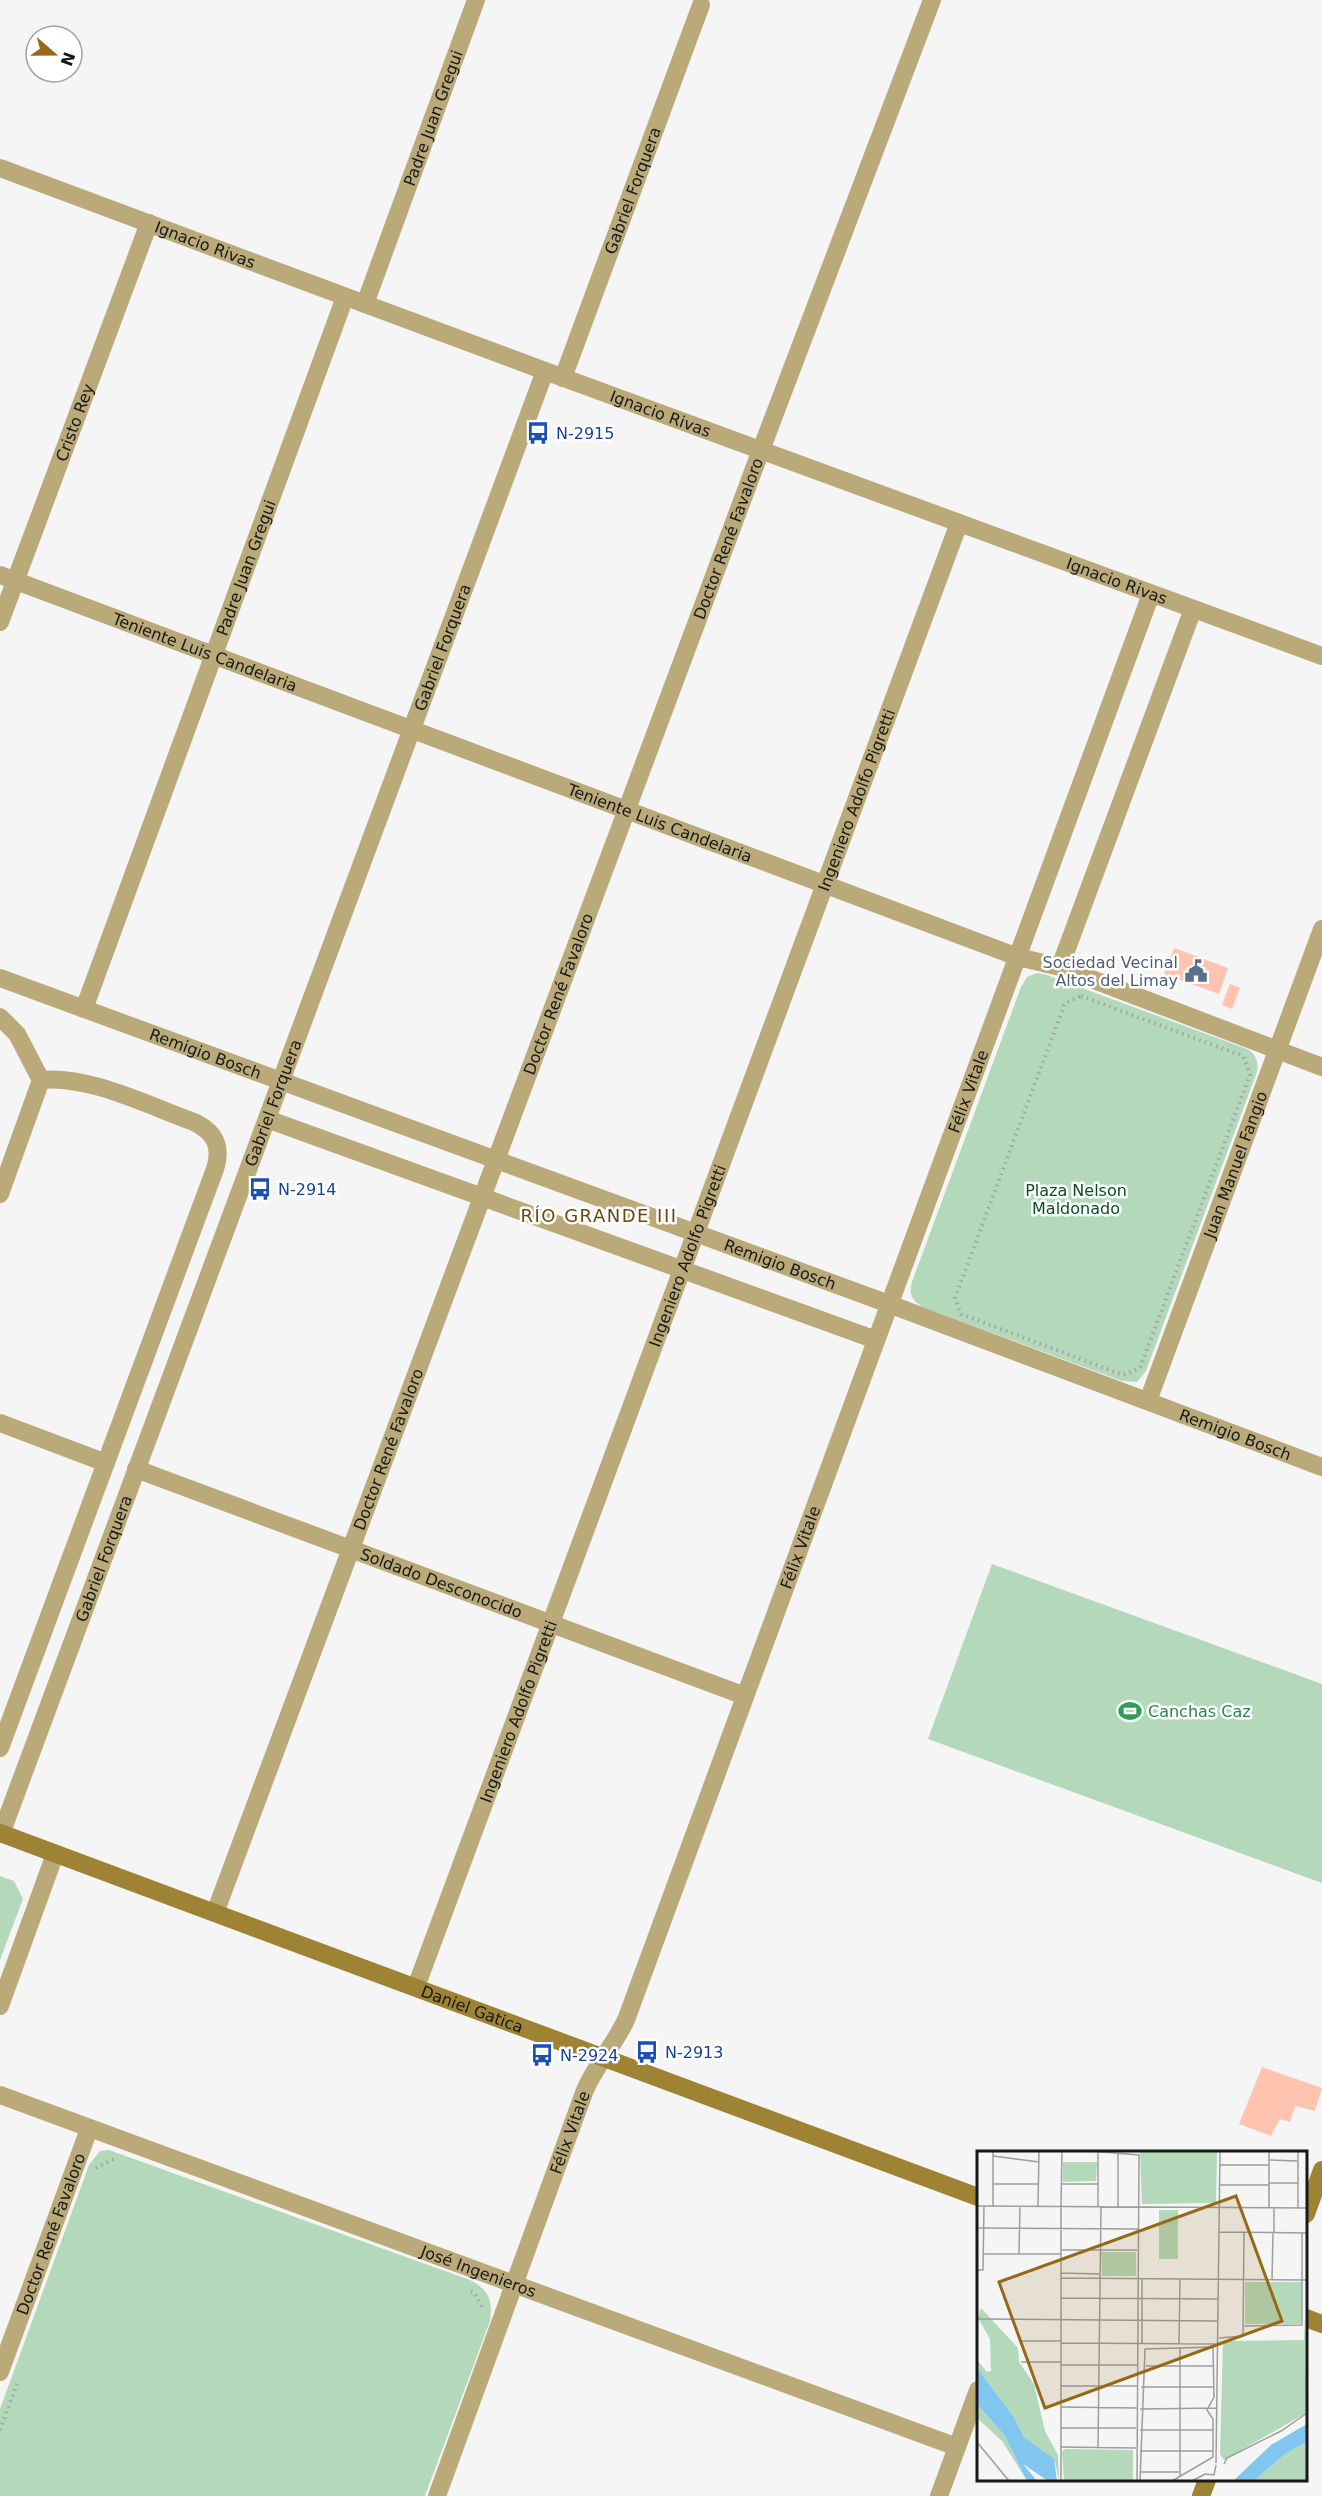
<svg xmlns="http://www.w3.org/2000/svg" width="1322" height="2496" font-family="'DejaVu Sans',sans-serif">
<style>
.green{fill:#b3d8ba}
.building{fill:#fec4b0}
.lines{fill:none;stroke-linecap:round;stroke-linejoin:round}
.path{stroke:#a3a3a3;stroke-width:4;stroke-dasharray:1.5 4.5;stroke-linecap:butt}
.minor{stroke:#baa979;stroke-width:18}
.tertiary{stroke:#baa979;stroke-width:18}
.secondary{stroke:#9d8333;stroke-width:18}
.labels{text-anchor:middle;stroke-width:5;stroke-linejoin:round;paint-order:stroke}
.street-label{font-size:16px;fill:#181818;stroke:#fff}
.transit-label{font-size:16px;fill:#164399;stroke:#fff;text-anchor:start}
.service-label{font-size:16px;fill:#4e5e75;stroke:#fff;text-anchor:end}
.park-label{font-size:16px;fill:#064e23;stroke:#fff}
.leisure-label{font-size:16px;fill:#27864d;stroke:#fff;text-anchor:start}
.neighbourhood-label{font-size:18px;letter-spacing:1.5px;fill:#674912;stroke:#fff}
.inset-road{fill:none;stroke:#9d9d9d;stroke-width:1.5}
.view{fill:#956915;fill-opacity:0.15;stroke:#956915;stroke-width:3}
.inset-edge{fill:none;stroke:#181818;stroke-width:3}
</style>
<rect width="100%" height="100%" fill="#f5f5f6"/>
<path class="green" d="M1037,973l10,2 200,74c9,5 12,13 10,23l-111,299 -9,11 -15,-1 -197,-73c-12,-6 -17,-13 -13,-26l109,-295 6,-10z
M992,1564l330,120v199l-394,-144z
M0,1876l14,5 9,18 -23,61z
M109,2150l361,130c19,10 23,20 20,41l-65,175h-425v-87l89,-244 11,-14z"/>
<path class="building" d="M1174,948l54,20 -9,26 -55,-20z
M1230,984l10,4 -8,21 -10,-4z
M1262,2067l60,21 -7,23 -20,-5 -5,16 -10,-3 -9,17 -32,-12z"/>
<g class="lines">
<path class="path" d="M1081,996l162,60 7,19 -110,293 -17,7 -162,-61 -6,-16 110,-295z
M96,2168l20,-10
M471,2291l3,1 9,17
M0,2430l17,-46"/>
<g class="minor">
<path id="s1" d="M0,168l545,203"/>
<path id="s2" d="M365,304l111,-304"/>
<path id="s3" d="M563,378l138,-373"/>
<path id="s4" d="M0,575l1018,382 42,10 262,100"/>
<path id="s5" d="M0,622l149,-399"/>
<path d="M1060,967l133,-358"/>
<path id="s6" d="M0,978l889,326 433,163"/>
<path id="s7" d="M84,1009l261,-712"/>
<path d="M0,1017l17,17 24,46"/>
<path d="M267,1119l609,221"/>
<path d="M0,1194l41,-114"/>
<path id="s8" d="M1148,1401l174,-472"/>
<path d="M0,1423l106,40"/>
<path id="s9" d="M136,1469l609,227"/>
<path d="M0,1748l215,-579c7,-22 0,-37 -21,-47 -45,-16 -105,-47 -153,-42"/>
<path id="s10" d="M215,1913l546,-1463"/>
<path id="s11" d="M416,1987l543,-1464"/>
<path d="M0,2006l55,-152"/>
<path id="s12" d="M0,2095l957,352"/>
<path id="s13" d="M0,2372l89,-243"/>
<path id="s14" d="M437,2496l148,-406c11,-25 29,-45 41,-70l525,-1426"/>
<path d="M939,2496l39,-106"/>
</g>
<g class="tertiary">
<path d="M761,450l171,-450"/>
<path id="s15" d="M1,1834l544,-1463 777,285"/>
</g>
<g class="secondary">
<path id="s16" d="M0,1833l978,364"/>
<path d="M1306,2214l16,-44"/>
<path d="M1306,2318l16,6"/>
<path d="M1201,2496l6,-16"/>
</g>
</g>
<defs>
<g id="bus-bare" transform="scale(1.8)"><path d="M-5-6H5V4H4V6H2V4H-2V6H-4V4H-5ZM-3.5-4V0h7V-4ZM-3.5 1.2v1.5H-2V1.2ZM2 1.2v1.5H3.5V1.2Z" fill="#1a4fb4" stroke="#fff" stroke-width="2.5" paint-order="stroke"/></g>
<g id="civic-bare" transform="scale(1.8)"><path d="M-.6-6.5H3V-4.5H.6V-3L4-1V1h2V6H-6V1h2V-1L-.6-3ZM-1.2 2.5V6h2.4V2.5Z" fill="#5c6f8a" stroke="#fff" stroke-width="2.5" paint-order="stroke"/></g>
<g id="stadium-bare" transform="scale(1.8)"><path d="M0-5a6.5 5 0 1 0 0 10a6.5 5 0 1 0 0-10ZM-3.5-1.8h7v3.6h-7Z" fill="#2e9e5b" stroke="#fff" stroke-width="2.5" paint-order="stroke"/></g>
</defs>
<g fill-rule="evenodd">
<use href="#bus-bare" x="538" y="433"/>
<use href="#civic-bare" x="1196" y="971"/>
<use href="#bus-bare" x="260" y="1189"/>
<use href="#stadium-bare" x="1130" y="1711"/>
<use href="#bus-bare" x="647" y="2052"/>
<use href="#bus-bare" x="542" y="2055"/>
</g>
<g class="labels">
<g class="street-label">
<text dy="6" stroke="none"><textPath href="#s2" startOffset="198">Padre Juan Gregui</textPath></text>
<text dy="6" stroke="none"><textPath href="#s3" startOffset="200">Gabriel Forquera</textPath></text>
<text dy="6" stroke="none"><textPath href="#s1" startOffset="219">Ignacio Rivas</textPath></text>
<text dy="6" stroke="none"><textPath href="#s15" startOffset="1684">Ignacio Rivas</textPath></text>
<text dy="6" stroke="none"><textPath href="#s5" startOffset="213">Cristo Rey</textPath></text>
<text dy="6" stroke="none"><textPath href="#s10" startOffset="1467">Doctor René Favaloro</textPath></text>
<text dy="6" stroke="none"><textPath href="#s7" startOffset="470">Padre Juan Gregui</textPath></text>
<text dy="6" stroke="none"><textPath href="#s15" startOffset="2170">Ignacio Rivas</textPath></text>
<text dy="6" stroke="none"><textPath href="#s15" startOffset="1266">Gabriel Forquera</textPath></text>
<text dy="6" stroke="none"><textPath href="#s4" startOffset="219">Teniente Luis Candelaria</textPath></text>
<text dy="6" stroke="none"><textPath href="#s11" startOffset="1266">Ingeniero Adolfo Pigretti</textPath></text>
<text dy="6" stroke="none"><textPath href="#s4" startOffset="705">Teniente Luis Candelaria</textPath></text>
<text dy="6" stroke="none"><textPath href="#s10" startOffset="981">Doctor René Favaloro</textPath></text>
<text dy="6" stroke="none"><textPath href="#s6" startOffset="219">Remigio Bosch</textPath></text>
<text dy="6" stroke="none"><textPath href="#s14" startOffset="1503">Félix Vitale</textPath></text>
<text dy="6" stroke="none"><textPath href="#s15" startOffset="780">Gabriel Forquera</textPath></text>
<text dy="6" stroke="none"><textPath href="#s8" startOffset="252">Juan Manuel Fangio</textPath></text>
<text dy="6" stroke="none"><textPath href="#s11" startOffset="780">Ingeniero Adolfo Pigretti</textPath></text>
<text dy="6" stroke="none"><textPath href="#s6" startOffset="831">Remigio Bosch</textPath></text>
<text dy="6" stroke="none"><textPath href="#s6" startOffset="1317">Remigio Bosch</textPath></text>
<text dy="6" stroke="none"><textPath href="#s10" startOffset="495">Doctor René Favaloro</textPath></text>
<text dy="6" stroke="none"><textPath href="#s14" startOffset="1017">Félix Vitale</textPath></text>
<text dy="6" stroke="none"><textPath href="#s15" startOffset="294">Gabriel Forquera</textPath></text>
<text dy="6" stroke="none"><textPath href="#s9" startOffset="326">Soldado Desconocido</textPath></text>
<text dy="6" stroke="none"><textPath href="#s11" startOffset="294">Ingeniero Adolfo Pigretti</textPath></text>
<text dy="6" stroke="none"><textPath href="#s16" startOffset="504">Daniel Gatica</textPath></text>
<text dy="6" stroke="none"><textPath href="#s14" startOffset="387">Félix Vitale</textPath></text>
<text dy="6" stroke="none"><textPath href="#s13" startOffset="147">Doctor René Favaloro</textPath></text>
<text dy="6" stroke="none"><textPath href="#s12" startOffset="510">José Ingenieros</textPath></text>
</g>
<g class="transit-label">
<text x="556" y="439">N-2915</text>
<text x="278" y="1195">N-2914</text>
<text x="665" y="2058">N-2913</text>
<text x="560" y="2061">N-2924</text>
</g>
<g class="service-label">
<text x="1178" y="968">Sociedad Vecinal<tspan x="1178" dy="18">Altos del Limay</tspan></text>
</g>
<g class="park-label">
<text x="1076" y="1196">Plaza Nelson<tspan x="1076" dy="18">Maldonado</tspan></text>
</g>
<g class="leisure-label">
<text x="1148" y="1717">Canchas Caz</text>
</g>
<g class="neighbourhood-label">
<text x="599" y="1222">RÍO GRANDE III</text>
</g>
</g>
<g transform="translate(977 2151)">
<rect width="330" height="330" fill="#f5f5f6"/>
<path d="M133,0h107l-1,52 -74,1 -2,-52zM86,11h34l-1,19 -33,1zM182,59h19v49h-19zM124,101h35v24h-34zM268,131h56v42h-56zM4,157l37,40 1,14 15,22 11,47 13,24 1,26 -4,-19 -31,-25 -11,-21 -36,-48v-8l10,12 4,-1 -1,-32 -12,-21zM328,164l1,98 -82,47 -4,-6 3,-113 81,-1zM0,253l28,32 22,45 -25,-40 -25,-23zM330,291v39h-53l31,-27zM89,298l67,1v31h-69l-2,-30z" fill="#b3d8ba"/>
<path d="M0,217l36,48 11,21 30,22 3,22h-9l-25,-17 14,17h-10l-22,-45 -28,-32zM330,273v18l-22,12 -31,27h-21l38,-36z" fill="#81c6ef"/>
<path class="inset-road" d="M114,0l48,4 -2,326M16,5l46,6M292,9l28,1M243,14h49M292,32h29M16,33h46M84,33h37M243,34h49M0,55l330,2M16,55v-55M61,55l1,-55M84,55l1,-55M121,55v-54M141,56v-53M292,56v-56M321,57v-57M0,77l161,1M242,81l88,1M297,81v-25M84,99h76M6,103h78M42,103l1,-48M0,119h6l1,-64M84,122l39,1M84,127l246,2M165,127v66M295,129l1,-48M84,147l157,1M0,168l240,2M267,175l58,-1v-92M242,187l24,-2 1,-104M44,190h40M84,192l157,1M202,193l1,-66M203,196v129M44,211h40M84,214h76M169,215h68M84,235h76M164,236h73M83,256l77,1M163,258l77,-1M83,277h76M163,279h73M0,291l32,39M83,296l76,1M121,297l3,-242M163,300h73M239,312l4,-312M247,313l3,-6 54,-27 26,-18M163,321h39M84,330v-275M163,330l5,-132 68,-2 1,50 -7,13 6,9v38l-41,24M215,330l13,-7 9,1 2,-10"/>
<path class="view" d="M259,45l46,125 -237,87 -46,-126z"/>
<rect width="330" height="330" class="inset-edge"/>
</g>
<g transform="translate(54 54) rotate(110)"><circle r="28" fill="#ffffff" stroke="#a3a3a3" stroke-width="1.5"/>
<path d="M0-4.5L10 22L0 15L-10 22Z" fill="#956915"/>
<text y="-9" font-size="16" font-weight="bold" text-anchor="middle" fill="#181818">N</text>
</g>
</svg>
